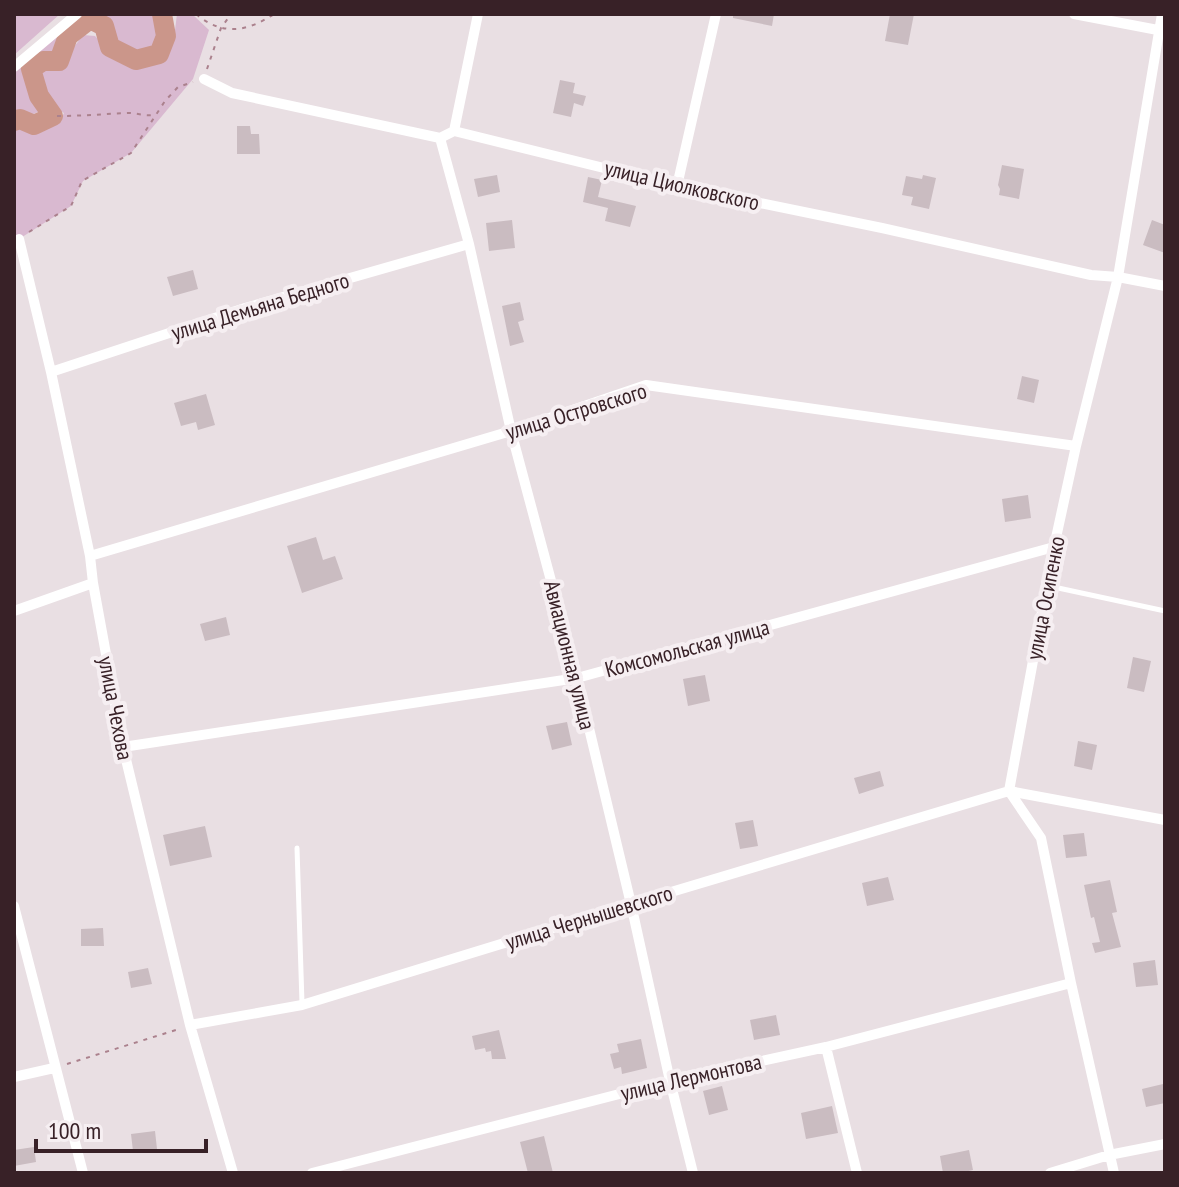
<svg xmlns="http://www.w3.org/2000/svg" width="1179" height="1187" font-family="'PT Sans Narrow',sans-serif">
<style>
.green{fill:#d9b9d0}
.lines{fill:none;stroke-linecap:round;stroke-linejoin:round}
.river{stroke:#cb968a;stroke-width:20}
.building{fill:#cabcc1}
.path{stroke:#ab818d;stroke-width:2;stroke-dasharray:4 6;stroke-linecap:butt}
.lane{stroke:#fff;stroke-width:5}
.street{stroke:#fff;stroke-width:10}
.labels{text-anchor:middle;stroke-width:8;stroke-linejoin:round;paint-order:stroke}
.street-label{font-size:22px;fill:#382127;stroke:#f6eff2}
</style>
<rect width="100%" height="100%" fill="#e9dfe3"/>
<path class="green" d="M14,14h46l-46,41z
M78,14h10l-24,20 -9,22c-41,4 -29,27 -13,54l-13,6 -15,1v-46z
M96,14h61c4,24 4,29 -18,41l-24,-14 -8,-21z
M177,14h15l17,16 -16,49 -62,74 -48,28 -12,25 -52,33h-5v-112c18,3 28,2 45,-4l5,-10c-19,-12 -21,-23 -24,-43l22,-7 21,-28 12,1 12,13 31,15 25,-5 11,-21z"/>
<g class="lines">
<path class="river" d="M14,121l6,-2 14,6 19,-9 -14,-20 -8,-27 12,-8h16l9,-25 22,-17 14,7 6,21 26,13 23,-6 7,-18 -4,-22"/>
</g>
<path class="building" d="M733,14h41l-2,12 -39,-8z
M890,14h24l-6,31 -23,-4z
M560,80l15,3 -2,10 13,3 -3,10 -9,-3 -3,14 -18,-4z
M237,126h13l1,8h8l1,20h-23z
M1002,165l22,4 -5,30 -20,-4 1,-6 -2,-4z
M497,175l3,17 -22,5 -4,-18z
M923,175l13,3 -7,31 -18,-4 2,-8 -11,-2 4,-19 16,3z
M588,177l14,3 -4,17 38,9 -6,21 -25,-6 3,-13 -25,-6z
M512,220l3,28 -26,3 -3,-28z
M1152,220l13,5v28l-22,-8z
M193,270l5,19 -25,7 -6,-19z
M520,302l4,18 -6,2 6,20 -14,4 -8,-40z
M1022,376l17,4 -5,23 -17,-4z
M206,394l9,31 -17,5 -2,-8 -15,4 -7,-23z
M1028,495l3,23 -26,4 -3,-23z
M316,537l7,23 12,-4 8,23 -41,14 -15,-47z
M226,617l4,18 -25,6 -5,-17z
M1133,657l18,4 -7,31 -17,-4z
M705,675l5,26 -22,5 -5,-27z
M567,722l5,23 -20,5 -6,-24z
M1078,741l19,4 -5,25 -18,-4z
M880,771l4,15 -25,8 -5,-16z
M753,820l5,26 -18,3 -5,-26z
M205,826l7,31 -42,9 -7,-31z
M1084,833l3,23 -21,2 -3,-23z
M888,877l6,23 -27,6 -5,-23z
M1110,880l7,32 -5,1 9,34 -26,6 -3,-10 8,-1 -6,-25 -3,1 -7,-33z
M103,928l1,18h-23v-17z
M1155,960l3,25 -22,2 -3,-24z
M148,968l4,16 -21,4 -3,-16z
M776,1015l4,20 -26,5 -4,-20z
M499,1030l7,29h-14l-1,-8 -5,1 -1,-4 -10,2 -3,-14z
M641,1039l6,29 -25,6 -1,-7 -7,2 -4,-15 9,-2 -2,-8z
M1163,1084l2,19 -19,4 -4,-18z
M722,1086l6,24 -19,5 -6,-24z
M832,1106l6,27 -32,6 -5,-26z
M155,1131l2,18 -24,2 -2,-17z
M544,1136l9,37h-12l-1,-2 -12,2 -8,-31z
M34,1147l2,15 -22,4v-16z
M969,1150l4,20 -14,3h-16l-3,-17z"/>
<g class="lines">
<path class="path" d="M196,14c26,22 51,18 78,0
M207,69l14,-41 10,-14
M57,116c24,0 47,-2 71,-3 8,0 16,3 25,2
M29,232l42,-26 11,-25 49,-28 34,-52 13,-14 15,-5
M67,1064l112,-35"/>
<path class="lane" d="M1049,586l116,25
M297,848l5,155"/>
<path class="street" d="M1074,14l89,17
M14,67l63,-53
M204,79l28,14 208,45 14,-7 223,55 205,42 209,47 27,2 47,9
M454,131l24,-117
M440,138l29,106 42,187 66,247 54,226 39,177 23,92
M677,186l39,-172
M19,239l32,133 39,184 3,27 30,164 67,278 43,148
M51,372l194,-64 224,-64
M90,556l421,-125 135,-46 430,61
M14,611l79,-28
M123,747l454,-69 477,-131
M14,906l69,267
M190,1025l112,-20 329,-101 378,-113 156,29
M826,1047l31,126
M14,1077l40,-9
M312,1173l358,-92 156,-34 245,-64
M1050,1173l59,-18 56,-11
M1114,1173l-43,-190 -30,-145 -32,-47 45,-244 22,-101 42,-169 44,-263"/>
</g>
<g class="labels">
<g class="street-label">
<text transform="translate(682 185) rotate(13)" y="8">улица Циолковского</text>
<text transform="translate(260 306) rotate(-17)" y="8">улица Демьяна Бедного</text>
<text transform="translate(576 411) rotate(-17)" y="8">улица Островского</text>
<text transform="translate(1045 598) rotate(-79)" y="8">улица Осипенко</text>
<text transform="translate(687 648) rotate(-15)" y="8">Комсомольская улица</text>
<text transform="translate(570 655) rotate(76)" y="8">Авиационная улица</text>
<text transform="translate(116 708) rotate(79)" y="8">улица Чехова</text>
<text transform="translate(589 917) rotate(-17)" y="8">улица Чернышевского</text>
<text transform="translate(691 1077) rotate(-13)" y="8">улица Лермонтова</text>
</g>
</g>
<rect width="1179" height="1187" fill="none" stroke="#382127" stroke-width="32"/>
<path d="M36 1139v12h170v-12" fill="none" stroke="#382127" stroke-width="4"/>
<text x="48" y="1139" font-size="24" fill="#382127" stroke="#f6eff2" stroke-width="6" paint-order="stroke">100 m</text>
</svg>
